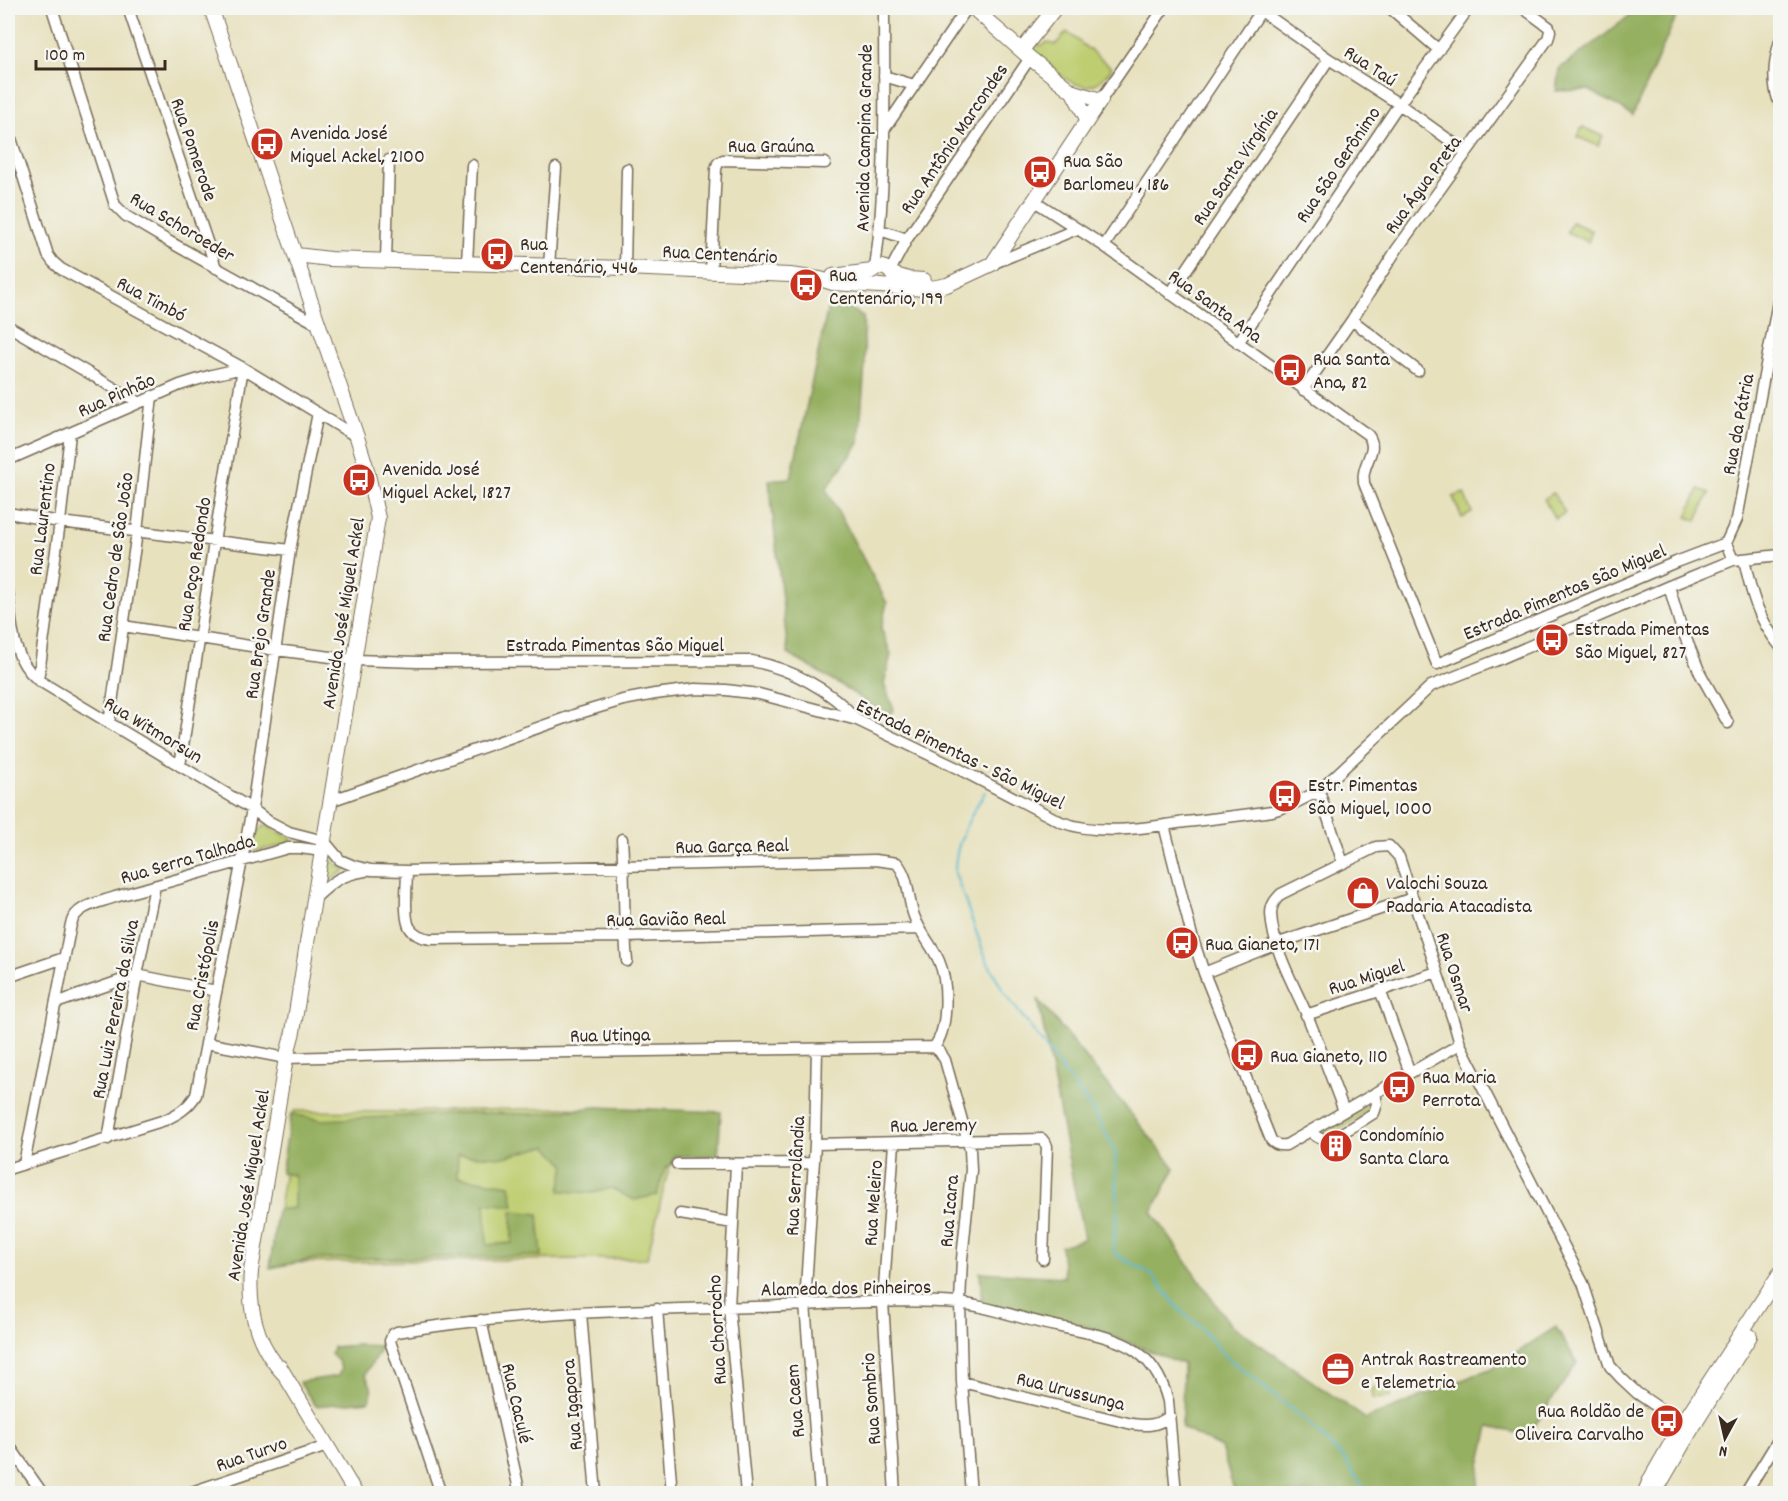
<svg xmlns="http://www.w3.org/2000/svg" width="1788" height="1501" font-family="Dekko,sans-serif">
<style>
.green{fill:#becd6f;stroke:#7c7c46;stroke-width:1.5}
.forest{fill:#96b062;stroke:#686d40;stroke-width:1.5}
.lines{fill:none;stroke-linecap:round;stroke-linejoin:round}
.stream{stroke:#51b7d0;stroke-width:2}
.minor-casing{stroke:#776a56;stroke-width:13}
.tertiary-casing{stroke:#776a56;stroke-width:16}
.minor{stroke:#fff;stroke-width:10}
.tertiary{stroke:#fff;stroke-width:14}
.labels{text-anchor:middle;stroke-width:5;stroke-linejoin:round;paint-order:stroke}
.street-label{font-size:20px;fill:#3b2a1e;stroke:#f6f6f2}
.poi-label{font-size:20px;fill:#3b2a1e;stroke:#f6f6f2;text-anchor:start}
</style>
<rect width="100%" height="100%" fill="#f6f6f2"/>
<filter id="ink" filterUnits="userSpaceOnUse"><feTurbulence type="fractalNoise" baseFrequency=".0167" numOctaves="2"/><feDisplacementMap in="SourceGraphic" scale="12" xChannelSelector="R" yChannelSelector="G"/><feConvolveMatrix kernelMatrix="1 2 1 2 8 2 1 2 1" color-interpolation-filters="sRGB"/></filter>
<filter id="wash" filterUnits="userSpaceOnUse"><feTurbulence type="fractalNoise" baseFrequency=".008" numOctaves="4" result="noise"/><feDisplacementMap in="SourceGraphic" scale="24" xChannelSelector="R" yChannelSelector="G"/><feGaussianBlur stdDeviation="1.35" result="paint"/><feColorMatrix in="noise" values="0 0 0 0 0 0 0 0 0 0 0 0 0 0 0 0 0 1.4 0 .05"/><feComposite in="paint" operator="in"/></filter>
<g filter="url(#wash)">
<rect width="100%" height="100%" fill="#e7e1be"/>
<path class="green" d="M1067,32l45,36c-28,41 -56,2 -81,-20l2,-3h10l4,-3 8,3z
M1582,127l21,9 -5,10 -20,-9z
M1572,222l20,9 -4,11 -21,-10z
M1699,489l10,4 -12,28 -10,-4z
M1464,493l8,20 -10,5 -9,-21z
M1553,493l12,20 -10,6 -11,-20z
M264,825l28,13 -2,6 -34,7 -4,-3 2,-12z
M331,860l15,10 -17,11 -2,-2z
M1374,1101l-1,7 -45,29 -9,-2z
M564,1108l118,6 -35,144 -367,5 -9,-2 23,-150 100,1z
M1389,1386l2,11 -18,2 -1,-11z"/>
<path class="forest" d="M1639,8h10l18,3 4,-3h9l-47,107 -44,-25 -33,1 3,-22 37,-27z
M830,298l33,18 2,48 -6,79 -33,46 61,114 -6,25 10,26 -7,30 10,26 -6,6 -47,-31 -53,-31 -19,-174 22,-2z
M1038,999l137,169 -23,44 77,111 137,96 126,-51 64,-41 21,36 -49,72 -39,-8 -9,38 -2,21 -8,7h-235l-14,-45 -39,-20 1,-64 -91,-36 -110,-24 -2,-32 84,5 -3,-31 23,-7z
M597,1107l124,5 -3,44h-44l-2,9 -7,3 -8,27 -23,5 -23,-12 -18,5 -33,-2 5,-26 -18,-19 -43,11 -46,-2 -1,22 53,8 4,21 -29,-3 2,42 25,-2v-32l26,3 4,42 -227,3 -45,9 7,-58 17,-2v-33l-13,-2 10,-59 31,6 151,-7 62,1z
M357,1345l24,1 -2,6 -14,22c6,11 9,15 4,27l-53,5 -17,-24 39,-6 3,-7 -3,-8 -7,-7 2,-7z"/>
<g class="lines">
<path class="stream" d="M985,792c-15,24 -31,53 -30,81l31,86 18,33 87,116 24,42 3,54 -5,45 5,7 33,18 30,37 19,16 24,28 81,65 40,40 23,34"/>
</g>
</g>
<g filter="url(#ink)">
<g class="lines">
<g class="minor-casing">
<path id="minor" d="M52,8l63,197 11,11 44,26 149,83
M128,8l88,260
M1257,8l72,51 70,45 67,48
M1390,8l49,42
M1780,41c-6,20 -9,43 0,63
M884,76l30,9
M1101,100l63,-92
M8,129l40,126 5,7 8,7 182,99 114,69
M884,130l83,-122
M1033,200l71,46 264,189c10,13 -2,24 -4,38 -1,3 0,6 0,10l73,181
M880,230l27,9
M1104,246l157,-235
M386,260l3,-100
M467,263l5,-98
M992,264l85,-35
M549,266l7,-98
M625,268l2,-99
M875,268c12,-86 9,-174 9,-260
M890,271l17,-32 123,-181
M711,272l5,-103 2,-6 5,-3 102,3
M1170,294l159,-235
M1352,320l66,51
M8,326l130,76
M1238,343l161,-239 70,-96
M1303,390l49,-70 45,-71 151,-210 2,-8 -1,-4 -26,-19
M8,460l172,-75 32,-10 31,-7
M8,513l52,9 230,28
M1744,559c7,34 14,60 36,87
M1733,560l-7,-17 11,-24 43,-228
M1669,586l11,38 20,49 28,50
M8,593c4,33 3,64 30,87l214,129 16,12 21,11 35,9 16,19 14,6 17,4 36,1 468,-11 22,3c13,16 10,35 17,53 6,17 18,29 25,45 9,21 10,68 -5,86
M123,626l153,24 79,10 62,2 335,-1c39,8 78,28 104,58
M1437,664l239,-102 50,-19
M38,680l22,-158 10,-88
M109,723l28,-191 15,-136
M180,766l34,-224 29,-174
M1319,791l24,72
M330,801l250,-88 43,-13 32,-6 40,-5 31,1 33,4 98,26 100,48 104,54c38,14 84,6 124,0 29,-3 58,-7 87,-11l19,-6 28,-14 112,-105 71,-28 167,-72 64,-26 47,-5
M1164,825l28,111 12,37 67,167c4,5 9,6 15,5l174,-101
M622,839c3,41 1,81 5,122
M407,871c0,14 -4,47 3,57 5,8 13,10 21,11l194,-2 294,-8
M314,899c18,-17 26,-24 51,-28
M1204,973l72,-29 137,-46
M8,977l56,-19
M1380,990l30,83
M56,1003l81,-28 79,16
M1306,1015l131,-43
M206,1043l80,15 145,-4 503,-7
M934,1047l6,5 5,8 25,89 1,21 -9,89 -2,44 2,79 9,112
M817,1049l-2,95 -10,160 15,190
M1344,1111c-12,-32 -24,-64 -37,-96 -14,-32 -34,-65 -36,-101 0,-9 4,-14 10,-20l95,-47 13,-1 10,11 55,166 6,21 123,239 27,83 11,12 16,15 50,34
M1310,1131c3,3 7,7 12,8 10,3 42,-20 52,-26l3,-9 -2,-11
M108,1139l29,-164 18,-89
M894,1143l-11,159 12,192
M815,1144l227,-5 5,7 -4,113
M24,1164l47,-240c5,-19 28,-21 44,-27l173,-49h12l22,3
M677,1164l137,-1
M736,1164l-7,143 17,187
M8,1169l157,-49c13,-6 23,-12 31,-25l56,-286 38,-259 28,-137
M680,1214l53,9
M657,1309l15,185
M581,1313l15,181
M481,1320l39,174
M962,1382l170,42c15,2 25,2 38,-8
M8,1444l35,50
M186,1494l141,-48
M441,1494l-51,-153 3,-7 4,-2c118,-20 238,-22 357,-25 67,-2 138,-9 204,-4 31,3 63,16 93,22 26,6 55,9 79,22 21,12 32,31 38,54l8,93
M1745,1494l35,-57"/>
</g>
<g class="tertiary-casing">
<path id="tertiary" d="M211,8l146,429 9,29 12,52 -64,381 -21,133 -7,26 -35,213c-3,38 5,73 32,102
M973,8l57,50 43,34 14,27
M1022,50l33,-42
M296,255l34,4 295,9 165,7 30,4 13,4 93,6 21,-4 45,-21 109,-164 -28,-8
M833,276l39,-5 3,-3 8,-1 7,4 2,3 16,5 16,1
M280,1367l76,127
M1644,1494l7,-16 31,-54 98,-151
M1654,1494l37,-64 59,-94"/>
</g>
<use href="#minor" class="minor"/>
<use href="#tertiary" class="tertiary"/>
</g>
</g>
<defs>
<g id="bus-disc" transform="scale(1.725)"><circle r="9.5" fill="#c8321e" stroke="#f6f6f2"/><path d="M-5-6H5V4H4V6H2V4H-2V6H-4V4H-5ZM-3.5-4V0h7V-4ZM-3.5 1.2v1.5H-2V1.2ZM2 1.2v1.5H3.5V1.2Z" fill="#fff"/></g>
<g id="shop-disc" transform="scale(1.725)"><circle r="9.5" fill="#c8321e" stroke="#f6f6f2"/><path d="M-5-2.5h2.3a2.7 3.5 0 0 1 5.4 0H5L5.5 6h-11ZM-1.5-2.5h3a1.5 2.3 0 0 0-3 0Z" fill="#fff"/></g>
<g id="building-disc" transform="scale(1.725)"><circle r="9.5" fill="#c8321e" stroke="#f6f6f2"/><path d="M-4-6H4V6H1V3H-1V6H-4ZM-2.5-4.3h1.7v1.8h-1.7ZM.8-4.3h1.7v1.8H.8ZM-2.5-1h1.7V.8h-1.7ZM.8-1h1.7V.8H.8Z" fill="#fff"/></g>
<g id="office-disc" transform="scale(1.725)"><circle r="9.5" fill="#c8321e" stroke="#f6f6f2"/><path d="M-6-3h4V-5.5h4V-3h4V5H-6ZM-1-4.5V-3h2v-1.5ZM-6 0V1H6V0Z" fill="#fff"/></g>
</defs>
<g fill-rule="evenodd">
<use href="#bus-disc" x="267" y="144"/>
<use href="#bus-disc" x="1040" y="172"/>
<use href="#bus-disc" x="497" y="254"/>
<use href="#bus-disc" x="806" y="285"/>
<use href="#bus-disc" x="1290" y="370"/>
<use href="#bus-disc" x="359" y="480"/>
<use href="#bus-disc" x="1552" y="640"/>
<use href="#bus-disc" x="1285" y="796"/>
<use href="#shop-disc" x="1363" y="893"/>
<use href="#bus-disc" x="1182" y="943"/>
<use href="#bus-disc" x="1247" y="1055"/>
<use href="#bus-disc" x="1399" y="1087"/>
<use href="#building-disc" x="1336" y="1146"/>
<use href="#office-disc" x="1338" y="1369"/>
<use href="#bus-disc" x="1667" y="1421"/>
</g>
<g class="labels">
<g class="street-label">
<text transform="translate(1371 65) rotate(33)" y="7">Rua Taú</text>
<text transform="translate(863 138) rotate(-89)" y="7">Avenida Campina Grande</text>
<text transform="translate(953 138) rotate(-56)" y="7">Rua Antônio Marcondes</text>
<text x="771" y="152">Rua Graúna</text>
<text transform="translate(195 149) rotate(71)" y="7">Rua Pomerode</text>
<text transform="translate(1337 164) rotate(-56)" y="7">Rua São Gerônimo</text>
<text transform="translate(1234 166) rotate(-56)" y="7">Rua Santa Virgínia</text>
<text transform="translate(1422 184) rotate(-54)" y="7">Rua Água Preta</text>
<text transform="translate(183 226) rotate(31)" y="7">Rua Schoroeder</text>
<text transform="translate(720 253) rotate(3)" y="7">Rua Centenário</text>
<text transform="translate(152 298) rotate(28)" y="7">Rua Timbó</text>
<text transform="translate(1216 305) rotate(36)" y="7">Rua Santa Ana</text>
<text transform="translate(116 394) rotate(-24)" y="7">Rua Pinhão</text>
<text transform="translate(1737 424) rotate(-79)" y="7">Rua da Pátria</text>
<text transform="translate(41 519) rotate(-83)" y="7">Rua Laurentino</text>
<text transform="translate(114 557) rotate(-82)" y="7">Rua Cedro de São João</text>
<text transform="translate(193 564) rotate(-81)" y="7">Rua Poço Redondo</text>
<text transform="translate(1564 591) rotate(-23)" y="7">Estrada Pimentas São Miguel</text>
<text transform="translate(342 613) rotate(-81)" y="7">Avenida José Miguel Ackel</text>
<text transform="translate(259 634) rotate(-82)" y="7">Rua Brejo Grande</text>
<text x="615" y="651">Estrada Pimentas São Miguel</text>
<text transform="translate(154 729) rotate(31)" y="7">Rua Witmorsun</text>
<text transform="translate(961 753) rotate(26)" y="7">Estrada Pimentas - São Miguel</text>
<text transform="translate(732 845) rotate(-1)" y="7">Rua Garça Real</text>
<text transform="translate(187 858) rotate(-16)" y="7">Rua Serra Talhada</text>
<text transform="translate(666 918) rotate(-1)" y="7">Rua Gavião Real</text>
<text transform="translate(1456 972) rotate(72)" y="7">Rua Osmar</text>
<text transform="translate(201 975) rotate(-79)" y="7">Rua Cristópolis</text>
<text transform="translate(1366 976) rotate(-18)" y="7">Rua Miguel</text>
<text transform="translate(114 1009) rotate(-79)" y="7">Rua Luiz Pereira da Silva</text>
<text transform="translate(610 1034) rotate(-1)" y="7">Rua Utinga</text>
<text transform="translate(933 1124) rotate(-1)" y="7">Rua Jeremy</text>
<text transform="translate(794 1176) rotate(-87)" y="7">Rua Serrolândia</text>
<text transform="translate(247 1185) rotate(-81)" y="7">Avenida José Miguel Ackel</text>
<text transform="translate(872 1203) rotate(-86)" y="7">Rua Meleiro</text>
<text transform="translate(948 1211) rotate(-85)" y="7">Rua Icara</text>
<text transform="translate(846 1287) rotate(-1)" y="7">Alameda dos Pinheiros</text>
<text transform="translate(716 1330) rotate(-93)" y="7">Rua Chorrocho</text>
<text transform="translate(1071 1390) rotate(14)" y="7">Rua Urussunga</text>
<text transform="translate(870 1399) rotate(-94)" y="7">Rua Sombrio</text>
<text transform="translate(794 1401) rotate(-95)" y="7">Rua Caem</text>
<text transform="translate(518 1403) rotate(77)" y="7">Rua Caculé</text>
<text transform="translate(571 1405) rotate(-95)" y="7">Rua Igapora</text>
<text transform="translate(251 1453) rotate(-19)" y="7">Rua Turvo</text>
</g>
<g class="poi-label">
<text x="290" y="139">Avenida José<tspan x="290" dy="23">Miguel Ackel, 2100</tspan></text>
<text x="1063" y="167">Rua São<tspan x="1063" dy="23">Barlomeu , 186</tspan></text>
<text x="520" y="250">Rua<tspan x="520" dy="23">Centenário, 446</tspan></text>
<text x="829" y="281">Rua<tspan x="829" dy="23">Centenário, 199</tspan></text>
<text x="1313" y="365">Rua Santa<tspan x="1313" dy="23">Ana, 82</tspan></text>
<text x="382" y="475">Avenida José<tspan x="382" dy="23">Miguel Ackel, 1827</tspan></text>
<text x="1575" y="635">Estrada Pimentas<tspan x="1575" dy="23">São Miguel, 827</tspan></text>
<text x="1308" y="791">Estr. Pimentas<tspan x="1308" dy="23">São Miguel, 1000</tspan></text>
<text x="1386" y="889">Valochi Souza<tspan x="1386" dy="23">Padaria Atacadista</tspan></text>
<text x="1205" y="950">Rua Gianeto, 171</text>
<text x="1270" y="1062">Rua Gianeto, 110</text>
<text x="1422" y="1083">Rua Maria<tspan x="1422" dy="23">Perrota</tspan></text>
<text x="1359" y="1141">Condomínio<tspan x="1359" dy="23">Santa Clara</tspan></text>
<text x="1361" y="1365">Antrak Rastreamento<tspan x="1361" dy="23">e Telemetria</tspan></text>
<text x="1644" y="1417" text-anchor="end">Rua Roldão de<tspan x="1644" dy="23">Oliveira Carvalho</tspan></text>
</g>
</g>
<rect width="1788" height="1501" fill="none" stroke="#f6f6f2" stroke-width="30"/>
<g transform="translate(1725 1438) rotate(188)" stroke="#f6f6f2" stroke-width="4.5" paint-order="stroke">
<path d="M0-4.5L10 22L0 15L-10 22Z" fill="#3b2a1e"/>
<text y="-9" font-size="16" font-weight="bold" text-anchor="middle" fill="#3b2a1e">N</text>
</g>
<path d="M36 60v9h129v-9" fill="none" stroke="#3b2a1e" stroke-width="3"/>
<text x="45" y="60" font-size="18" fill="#3b2a1e" stroke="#f6f6f2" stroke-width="4.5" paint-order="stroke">100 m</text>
</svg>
